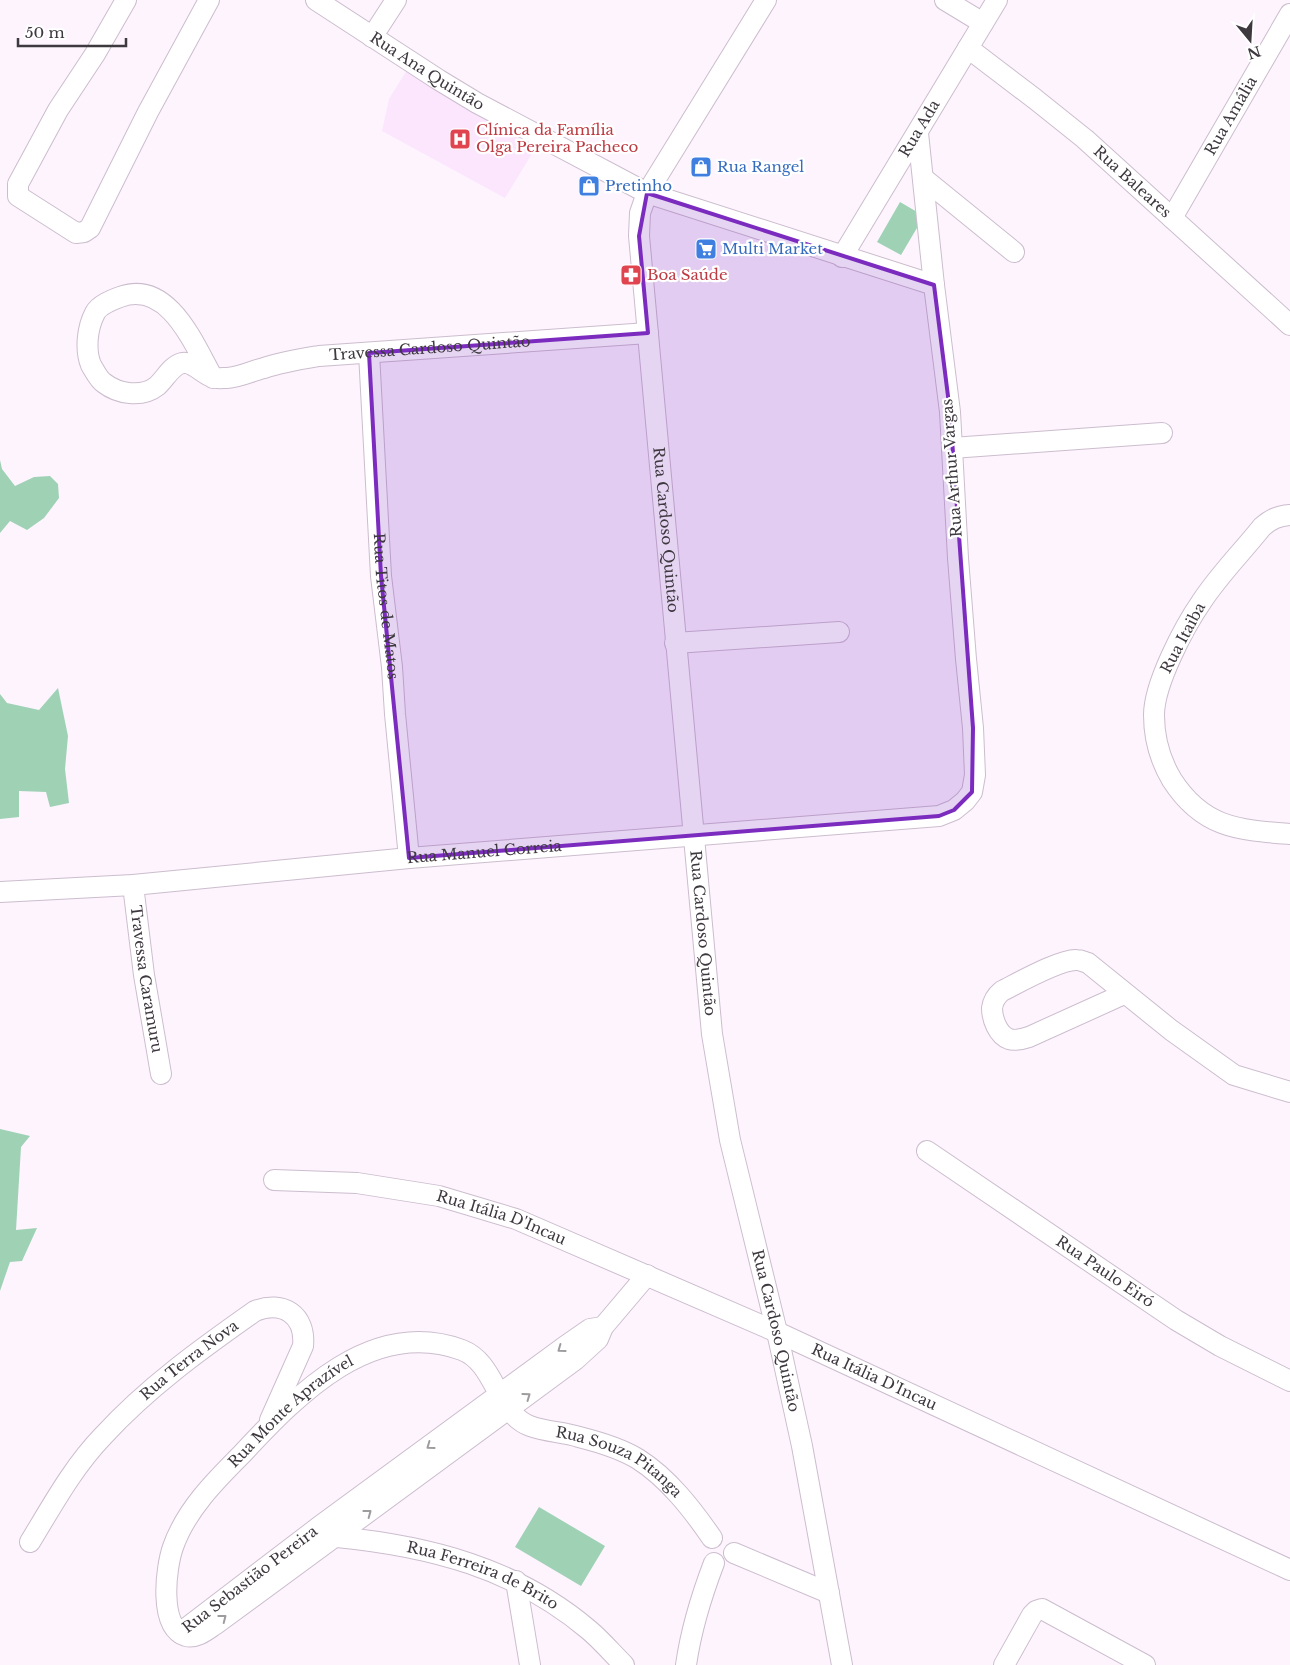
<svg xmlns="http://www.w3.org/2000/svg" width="1290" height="1665" font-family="'Libre Baskerville',serif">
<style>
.built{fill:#fbe6fd}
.green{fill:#9fd1b5}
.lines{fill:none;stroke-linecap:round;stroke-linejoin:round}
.minor-casing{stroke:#ccbdce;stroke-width:22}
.minor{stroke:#fff;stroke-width:20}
.oneway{stroke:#9e9c9f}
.marked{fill:#7b2cbf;fill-opacity:0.2;stroke:#7b2cbf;stroke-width:4;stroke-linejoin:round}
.labels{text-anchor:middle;stroke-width:4.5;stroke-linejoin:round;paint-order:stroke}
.street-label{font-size:15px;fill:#3e383f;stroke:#fff}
.health-label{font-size:15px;fill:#be3a42;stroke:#fff;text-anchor:start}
.shop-label{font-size:15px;fill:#366cbe;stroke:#fff;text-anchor:start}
</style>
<rect width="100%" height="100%" fill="#fdf4fe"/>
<path class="built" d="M407,70l129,77 -31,51 -123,-67 7,-32z"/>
<path class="green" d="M900,202l24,14 -23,39 -24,-13z
M0,460l2,9 13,17 19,-9 16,-1 8,8 1,14 -15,20 -17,12 -17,-9 -10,12z
M58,688l10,48 -3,33 4,34 -19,4 -4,-15 -27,-1v26l-19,2v-125l7,9 32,7z
M0,1129l30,7 -9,11 -5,83 21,-2 -15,33 -12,1 -10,29z
M539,1507l66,39 -24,40 -66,-39z"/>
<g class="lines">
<g class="minor-casing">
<g id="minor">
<path d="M126,0l-31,54 -37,56 -40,74v12l58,37 8,-1 6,-4 58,-116 61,-112"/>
<path id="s1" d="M316,0l123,80 38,23 170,90 287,92"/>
<path id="s2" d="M766,0l-119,193 -7,20 -1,23 73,798 18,106 47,192 25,114 40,219"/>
<path d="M945,0l38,23"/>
<path d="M372,37l24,-37"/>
<path id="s3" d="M968,48l67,51 50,40 205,186"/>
<path d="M923,178l91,74"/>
<path id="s4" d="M1172,218l118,-204"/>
<path id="s5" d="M842,257l155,-257"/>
<path id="s6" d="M369,353l12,223 11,91 3,47 14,144"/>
<path id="s7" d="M213,378c-19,-33 -44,-99 -93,-81 -8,3 -21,8 -25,16 -8,15 -10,37 -4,52 3,5 8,15 13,18 14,11 38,15 53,3 8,-7 14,-20 25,-23 10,-2 21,11 30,14 4,2 11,1 15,1 14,-1 24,-7 37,-10 18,-6 37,-9 55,-12l329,-23"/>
<path d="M952,448l210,-15"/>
<path d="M1290,515c-12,1 -19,4 -28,12 -20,25 -43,48 -60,74 -18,26 -48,83 -48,114 0,24 6,45 18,65 31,48 66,50 118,54"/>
<path d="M675,643l164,-11"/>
<path id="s8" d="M133,885l11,90 17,99"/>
<path id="s9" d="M0,892l133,-7 276,-27 530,-42 15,-6 11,-9 7,-9 3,-17 -2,-47 -7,-69 -8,-101 -8,-146 -16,-127 -16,-152"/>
<path d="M1124,994l-95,43c-6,2 -14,4 -20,2 -11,-4 -17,-20 -17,-31 1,-7 5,-13 10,-17 16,-8 58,-32 75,-31 4,0 7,2 11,3l83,67 63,45 56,17"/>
<path id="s10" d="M927,1151l249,169 44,26 70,35"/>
<path id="s11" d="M274,1180l83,3 82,13 77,23 261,113 513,238"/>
<path id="s12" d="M647,1275l-44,52 -5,12 -23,21 -359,264c-8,5 -19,15 -30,12 -28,-9 -20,-69 -13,-89 13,-37 42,-66 69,-93 56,-60 130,-137 220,-104 34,13 34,63 68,76 16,6 34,6 49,11 20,5 41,11 59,22 30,19 54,50 74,79"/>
<path id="s13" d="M331,1533l6,4c92,9 179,31 252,93 12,10 23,23 35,35"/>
<path id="s14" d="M30,1542c22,-36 43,-75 73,-106 45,-49 98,-87 152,-125 28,-11 51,4 48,35l-33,74"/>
<path d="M734,1553l95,40"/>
<path d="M516,1581l14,84"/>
<path id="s15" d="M180,1633l140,-107 244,-179 26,-18 13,-2"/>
<path d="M686,1665c5,-35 15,-68 28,-102"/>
<path d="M1004,1665l28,-50 4,-4 6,-2 103,56"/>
</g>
</g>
<use href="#minor" class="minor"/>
</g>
<defs><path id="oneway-chevron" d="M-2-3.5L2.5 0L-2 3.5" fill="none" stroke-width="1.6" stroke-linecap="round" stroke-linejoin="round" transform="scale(1.25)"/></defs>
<g class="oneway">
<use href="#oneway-chevron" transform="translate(561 1349) rotate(144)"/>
<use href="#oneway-chevron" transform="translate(527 1396) rotate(-36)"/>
<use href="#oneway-chevron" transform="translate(430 1446) rotate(144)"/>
<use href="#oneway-chevron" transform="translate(368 1513) rotate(-37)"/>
<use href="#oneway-chevron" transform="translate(223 1618) rotate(-38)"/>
</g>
<path class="marked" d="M647,193l287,92 16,127 23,316 -1,64 -18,18 -15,6 -530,42 -28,-282 -12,-223 279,-20 -9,-97z"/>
<defs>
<g id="hospital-square" transform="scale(1.125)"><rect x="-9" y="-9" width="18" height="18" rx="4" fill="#e0444e" stroke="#fff"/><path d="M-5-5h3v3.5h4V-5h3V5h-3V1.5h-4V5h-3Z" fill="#fff"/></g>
<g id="shop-square" transform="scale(1.125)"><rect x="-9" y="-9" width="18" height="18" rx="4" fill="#3f7fe0" stroke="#fff"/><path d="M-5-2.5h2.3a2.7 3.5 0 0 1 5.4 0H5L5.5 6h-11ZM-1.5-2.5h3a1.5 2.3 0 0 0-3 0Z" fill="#fff"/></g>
<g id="supermarket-square" transform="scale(1.125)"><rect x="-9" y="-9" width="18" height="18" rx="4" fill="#3f7fe0" stroke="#fff"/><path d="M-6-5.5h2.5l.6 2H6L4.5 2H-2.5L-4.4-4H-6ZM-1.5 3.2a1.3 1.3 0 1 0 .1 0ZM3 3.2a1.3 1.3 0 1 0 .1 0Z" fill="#fff"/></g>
<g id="pharmacy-square" transform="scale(1.125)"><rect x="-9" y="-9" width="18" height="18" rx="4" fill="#e0444e" stroke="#fff"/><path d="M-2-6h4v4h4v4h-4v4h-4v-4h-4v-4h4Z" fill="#fff"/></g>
</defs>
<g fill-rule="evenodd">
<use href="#hospital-square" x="460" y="139"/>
<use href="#shop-square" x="701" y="167"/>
<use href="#shop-square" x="589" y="186"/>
<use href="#supermarket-square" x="706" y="249"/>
<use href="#pharmacy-square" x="631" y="275"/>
</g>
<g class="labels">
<g class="street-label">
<text dy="5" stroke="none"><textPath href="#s1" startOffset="132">Rua Ana Quintão</textPath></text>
<text dy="5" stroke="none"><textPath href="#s4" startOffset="118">Rua Amália</textPath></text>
<text dy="5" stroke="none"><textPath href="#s5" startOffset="150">Rua Ada</textPath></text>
<text dy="5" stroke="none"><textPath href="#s3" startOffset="212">Rua Baleares</textPath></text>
<text dy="5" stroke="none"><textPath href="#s7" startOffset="588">Travessa Cardoso Quintão</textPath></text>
<text transform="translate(952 468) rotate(-94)" y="5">Rua Arthur Vargas</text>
<text dy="5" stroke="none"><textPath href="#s2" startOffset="566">Rua Cardoso Quintão</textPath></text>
<text dy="5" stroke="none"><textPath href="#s6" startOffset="254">Rua Titos de Matos</textPath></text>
<text transform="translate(1183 638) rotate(-62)" y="5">Rua Itaiba</text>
<text dy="5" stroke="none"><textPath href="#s9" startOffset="486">Rua Manuel Correia</textPath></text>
<text dy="5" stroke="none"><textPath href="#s2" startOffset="971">Rua Cardoso Quintão</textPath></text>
<text dy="5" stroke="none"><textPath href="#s8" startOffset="95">Travessa Caramuru</textPath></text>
<text dy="5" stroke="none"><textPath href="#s11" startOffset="232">Rua Itália D'Incau</textPath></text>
<text dy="5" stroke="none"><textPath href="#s10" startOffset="215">Rua Paulo Eiró</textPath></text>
<text dy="5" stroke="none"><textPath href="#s2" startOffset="1376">Rua Cardoso Quintão</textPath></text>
<text dy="5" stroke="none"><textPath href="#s14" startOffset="244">Rua Terra Nova</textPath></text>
<text dy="5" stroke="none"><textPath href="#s11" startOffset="638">Rua Itália D'Incau</textPath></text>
<text dy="5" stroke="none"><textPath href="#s12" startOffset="870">Rua Monte Aprazível</textPath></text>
<text dy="5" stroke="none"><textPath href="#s12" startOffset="1266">Rua Souza Pitanga</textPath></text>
<text dy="5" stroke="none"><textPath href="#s13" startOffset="159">Rua Ferreira de Brito</textPath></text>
<text dy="5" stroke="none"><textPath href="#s15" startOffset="88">Rua Sebastião Pereira</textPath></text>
</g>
<g class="health-label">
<text x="476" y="135">Clínica da Família<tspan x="476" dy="17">Olga Pereira Pacheco</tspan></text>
<text x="647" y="280">Boa Saúde</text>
</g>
<g class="shop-label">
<text x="717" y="172">Rua Rangel</text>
<text x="605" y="191">Pretinho</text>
<text x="722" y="254">Multi Market</text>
</g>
</g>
<g transform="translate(1250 40) rotate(162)" stroke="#ffffff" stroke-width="4" paint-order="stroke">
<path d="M0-4L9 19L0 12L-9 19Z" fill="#3e383f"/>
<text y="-8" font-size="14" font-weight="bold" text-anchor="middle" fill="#3e383f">N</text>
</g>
<path d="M18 38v8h108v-8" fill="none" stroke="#3e383f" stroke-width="2.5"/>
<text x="25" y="38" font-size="15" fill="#3e383f" stroke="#ffffff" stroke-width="4" paint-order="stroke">50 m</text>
</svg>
